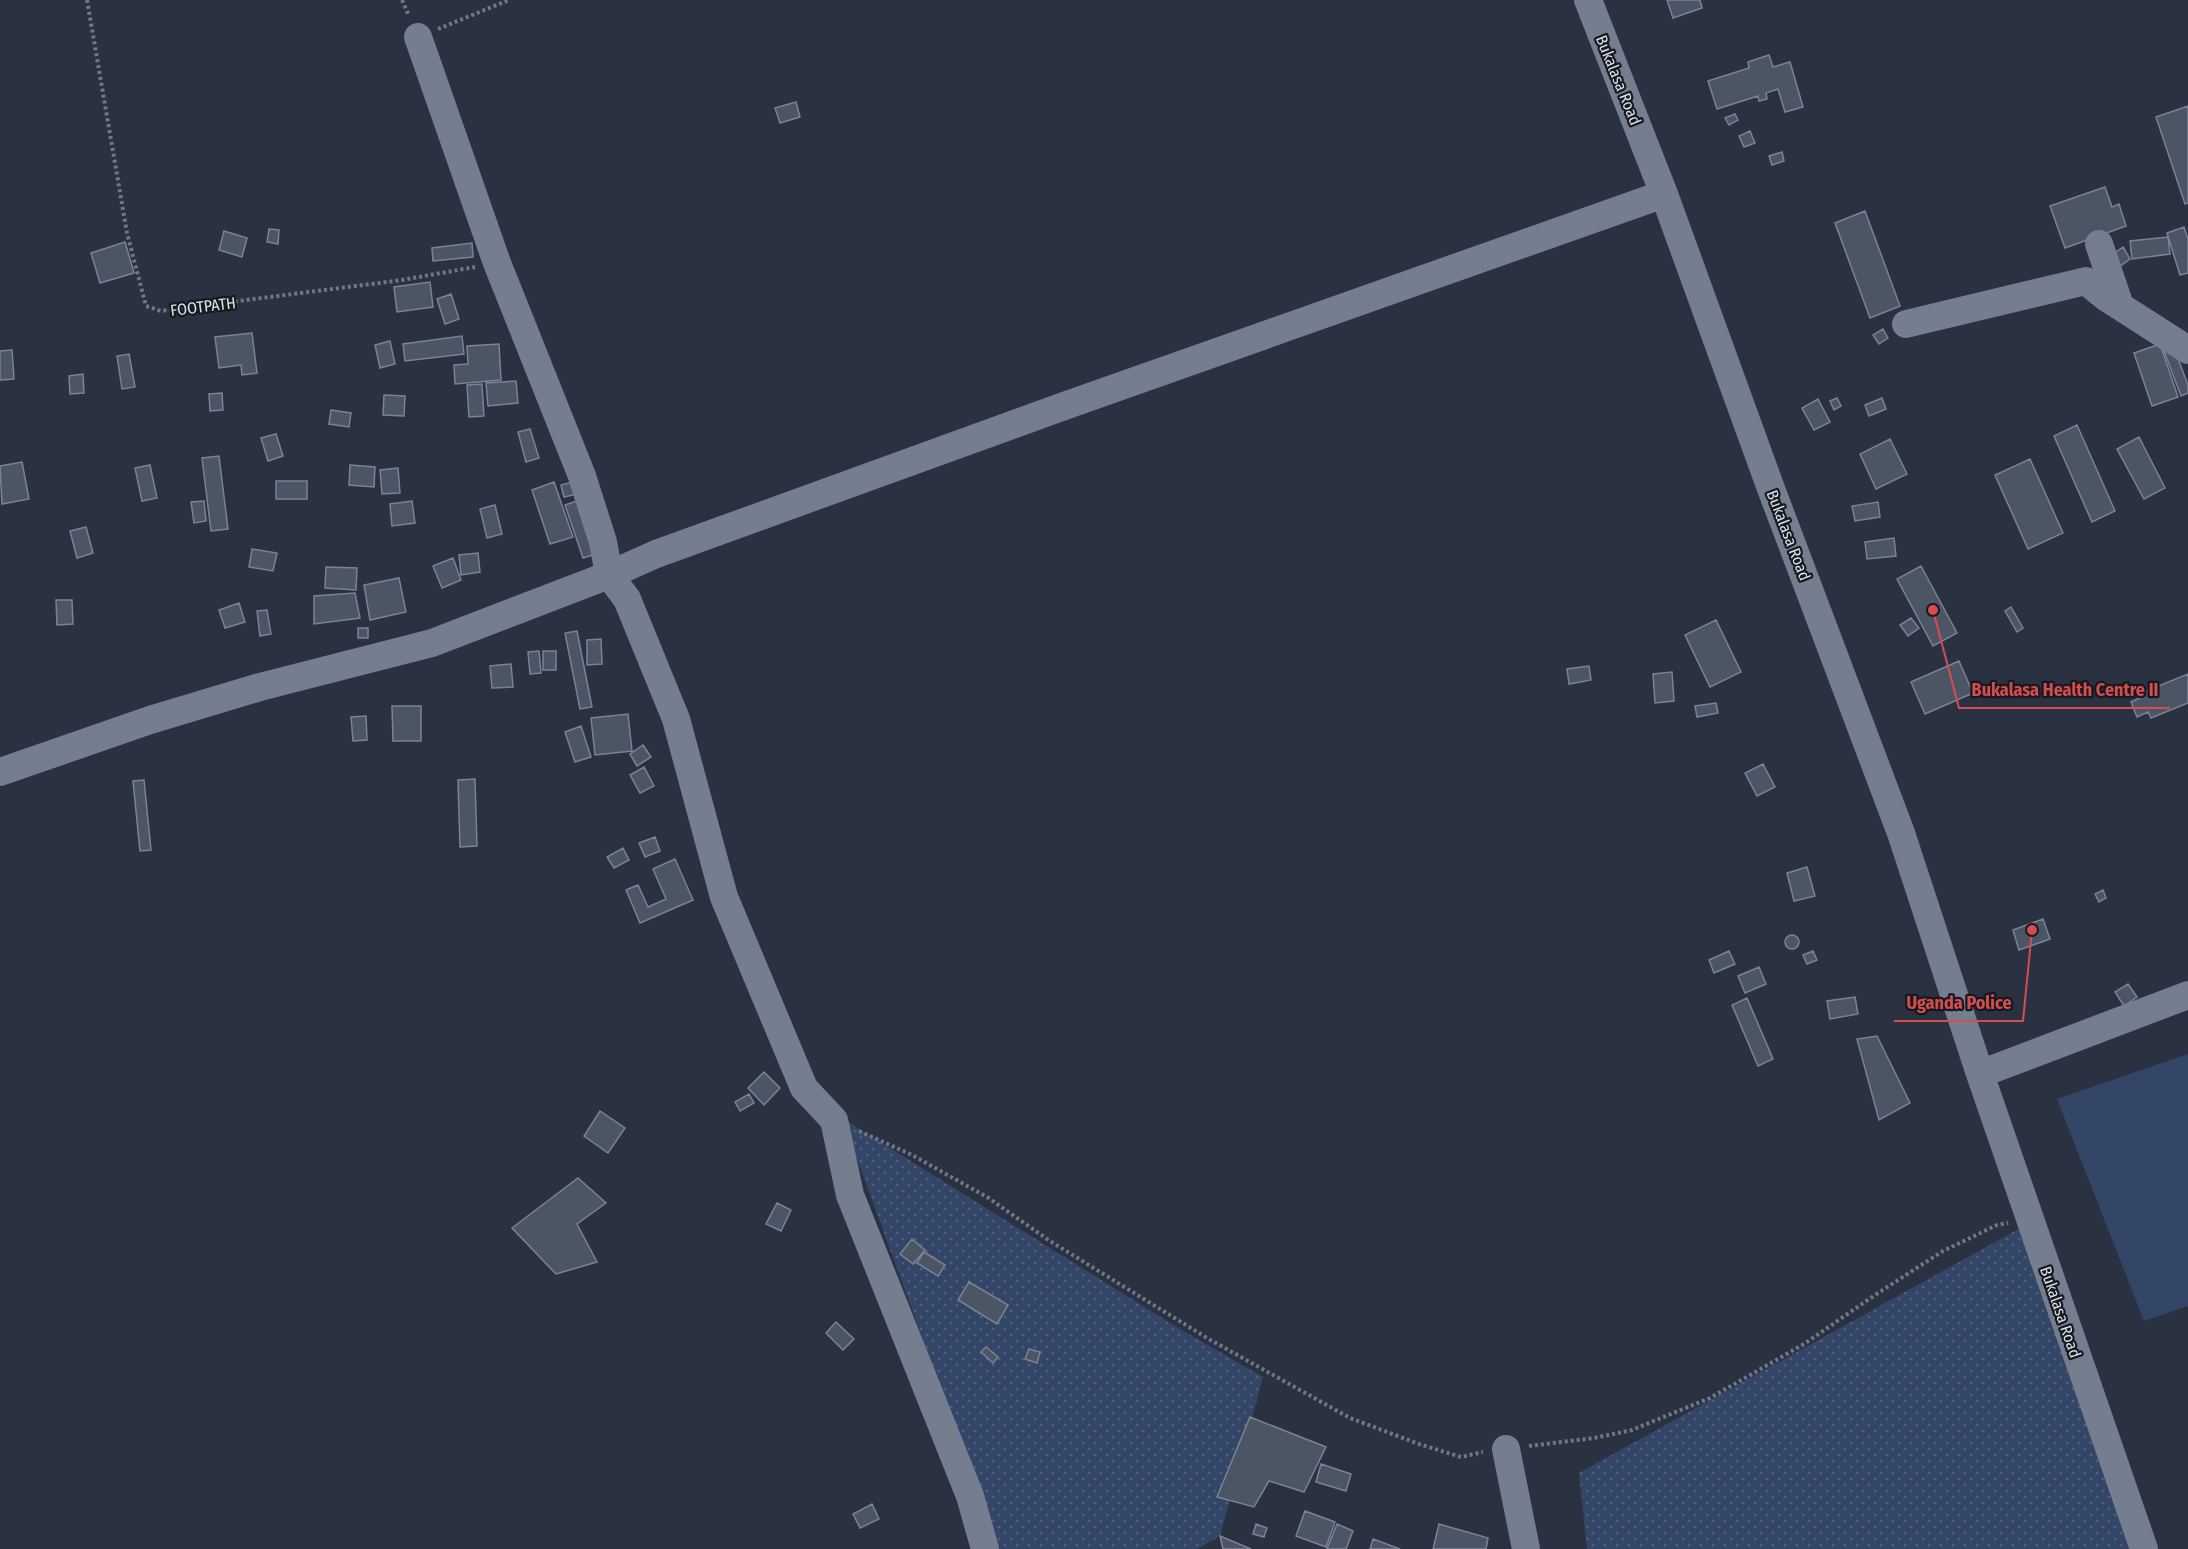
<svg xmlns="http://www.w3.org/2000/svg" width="2188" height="1549" font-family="'Fira Sans Condensed',sans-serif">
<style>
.grass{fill:url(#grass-dots)}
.pitch{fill:#344667}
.building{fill:#4c5564;stroke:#7a8394;stroke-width:1.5}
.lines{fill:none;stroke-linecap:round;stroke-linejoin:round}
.path{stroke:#717784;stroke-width:4;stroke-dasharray:3 3;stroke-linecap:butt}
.minor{stroke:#757e8f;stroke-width:28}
.labels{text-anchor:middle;stroke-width:4.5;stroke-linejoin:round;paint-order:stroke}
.street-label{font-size:16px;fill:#dde2eb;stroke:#161920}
.leader{fill:none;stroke:#d74d4f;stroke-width:2}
.callout-dot{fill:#d74d4f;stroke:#161920;stroke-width:2}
.callout-label{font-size:18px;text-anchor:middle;font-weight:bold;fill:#d74d4f;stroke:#161920;stroke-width:4.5;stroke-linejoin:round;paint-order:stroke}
</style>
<defs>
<pattern id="grass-dots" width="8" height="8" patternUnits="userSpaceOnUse" patternTransform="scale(1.5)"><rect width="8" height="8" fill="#344667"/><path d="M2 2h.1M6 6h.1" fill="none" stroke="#51607d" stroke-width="1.8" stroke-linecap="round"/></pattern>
</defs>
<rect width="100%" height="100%" fill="#2a3140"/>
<path class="grass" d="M842,1118l333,208 88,51 -43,159 -23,13h-202l-15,-54z
M2020,1228l120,321h-553l-8,-76z"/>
<path class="pitch" d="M2188,1054v252l-44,15 -87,-222z"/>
<path class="building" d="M1667,0h33l2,8 -29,10z
M1769,55l4,12 17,-5 13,45 -18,5 -7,-23 -12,4 1,6 -8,2 -1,-5 -41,13 -9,-28 41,-13 -1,-6z
M796,102l4,15 -20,6 -5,-15z
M2188,106v97l-3,1 -29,-87z
M1735,114l3,6 -9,5 -4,-7z
M1750,131l5,12 -11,4 -5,-11z
M1782,152l2,9 -12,4 -3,-9z
M2105,187l7,20 7,-3 7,22 -61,22 -15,-42z
M1865,211l35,95 -30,12 -35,-95z
M2184,227l4,12v34l-8,2 -13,-42z
M269,229l10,1 -1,14 -11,-2z
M224,231l23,7 -5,19 -23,-7z
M2168,237l2,17 -38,5 -2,-18z
M125,242l9,31 -34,10 -9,-30z
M472,243l1,14 -40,4 -1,-13z
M2123,247l7,12 -15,11 -8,-12z
M430,282l3,25 -36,5 -3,-25z
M451,294l8,25 -14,5 -8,-25z
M1883,329l5,9 -9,6 -6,-9z
M252,333l5,40 -15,2 -1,-10 -22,3 -4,-31z
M462,336l2,18 -59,7 -2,-17z
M2171,340l17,45v8l-7,3 -20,-53z
M390,341l5,23 -15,4 -5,-23z
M499,344l2,36 -46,4 -1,-19 14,-1 -1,-18z
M2160,344l18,53 -26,9 -18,-53z
M12,350l2,29 -14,1v-29z
M129,354l6,33 -13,2 -5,-33z
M83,374l1,19 -14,1 -1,-18z
M516,381l2,22 -30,3 -2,-23z
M482,384l2,32 -15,1 -2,-32z
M222,393l1,17 -13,1 -1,-17z
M384,395l21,1 -1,20 -21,-1z
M1837,398l4,8 -7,4 -4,-9z
M1882,398l4,11 -17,7 -4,-11z
M1818,399l12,23 -16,8 -12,-22z
M331,410l20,3 -2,14 -20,-3z
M2077,425l38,86 -23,11 -38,-86z
M530,429l9,29 -13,4 -8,-30z
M276,434l7,22 -15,5 -7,-23z
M2139,437l26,51 -21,11 -27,-50z
M1890,439l17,35 -31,15 -16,-35z
M219,456l9,73 -17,2 -9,-73z
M2030,459l33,74 -35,16 -33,-74z
M22,462l7,37 -27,5 -2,-38z
M150,465l7,33 -15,3 -7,-33z
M350,465l25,2 -1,20 -25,-2z
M398,468l2,25 -18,1 -2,-24z
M276,481h31v18h-31z
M554,482l19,55 -23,7 -18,-54z
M573,482l4,12 -13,3 -3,-12z
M583,499l19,53 -19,6 -18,-53z
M204,501l2,20 -12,2 -3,-21z
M412,501l3,22 -23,3 -2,-22z
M1878,502l2,15 -25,4 -3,-15z
M495,505l7,29 -15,4 -7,-29z
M86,527l7,26 -16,5 -7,-27z
M1894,538l2,18 -29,3 -2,-17z
M252,549l25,4 -4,18 -24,-4z
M478,553l2,19 -19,3 -2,-20z
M453,558l8,22 -19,8 -9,-22z
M1921,566l36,67 -24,13 -36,-67z
M326,567l31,1 -1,22 -31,-2z
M399,578l7,34 -36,8 -6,-35z
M355,593l5,25 -46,6v-28z
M56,600h16l1,24 -16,1z
M239,603l6,19 -20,6 -6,-18z
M2011,607l12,21 -6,4 -12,-21z
M267,610l4,24 -11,2 -3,-25z
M1911,618l8,10 -11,8 -8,-11z
M1716,620l25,52 -31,15 -25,-52z
M358,628h10v10h-10z
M577,631l15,76 -12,2 -15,-76z
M601,639l1,25 -15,1v-25z
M539,651l2,22 -11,1 -2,-22z
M543,651h13v19h-13z
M1959,661l14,32 -48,21 -14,-32z
M511,664l2,23 -21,1 -2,-22z
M1589,666l2,14 -22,4 -2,-15z
M1672,672l2,29 -19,2 -2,-29z
M2188,674v29l-37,15 -3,-6 -11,5 -6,-15 11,-5 -1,-4z
M1716,703l2,10 -21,4 -2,-11z
M392,706h29v35h-28z
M628,714l4,37 -37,4 -4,-37z
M366,716l1,24 -14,1 -2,-24z
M581,726l10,31 -16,5 -10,-30z
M643,745l8,12 -14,9 -7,-12z
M1763,764l12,23 -18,9 -12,-23z
M644,767l10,19 -14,7 -10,-18z
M475,779l2,67 -17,1 -2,-67z
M144,780l7,70 -11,1 -7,-70z
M655,837l5,14 -15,6 -6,-14z
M623,848l6,12 -15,8 -7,-11z
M675,859l18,41 -53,23 -14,-33 12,-5 10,22 18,-8 -13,-30z
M1807,867l8,29 -21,5 -7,-28z
M2103,890l3,8 -7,4 -4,-8z
M2043,919l7,20 -31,11 -6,-20z
M1785 942a7 7 0 1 1 14 0a7 7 0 1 1-14 0Z
M1729,951l6,13 -21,9 -5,-13z
M1813,951l4,9 -10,4 -4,-9z
M1759,967l7,17 -21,9 -7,-17z
M2128,984l9,13 -13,9 -9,-14z
M1855,997l3,17 -28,5 -3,-18z
M1747,998l26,61 -15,7 -26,-61z
M1877,1036l33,67 -31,17 -22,-81z
M764,1072l16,16 -16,17 -16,-17z
M749,1094l5,9 -14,8 -5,-9z
M600,1111l25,17 -17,25 -24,-17z
M578,1178l28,25 -29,21 20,38 -41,12 -44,-46z
M777,1203l14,7 -10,21 -15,-7z
M912,1239l13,11 -12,14 -13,-10z
M924,1252l21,13 -7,11 -21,-13z
M969,1282l39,23 -11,19 -39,-24z
M836,1322l18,17 -11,11 -17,-17z
M986,1347l12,10 -5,6 -12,-11z
M1029,1349l11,3 -3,11 -12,-4z
M1250,1417l76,30 -22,45 -35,-11 -15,26 -37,-10z
M1321,1464l30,10 -5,17 -30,-9z
M872,1504l7,15 -19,9 -7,-14z
M1305,1511l30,11 -9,25 -30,-11z
M1256,1524l11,4 -3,9 -11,-3z
M1337,1524l16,7 -7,18h-19z
M1439,1524l49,14 -2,11h-53z
M1220,1536l31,13h-28z
M1373,1539l27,10h-30z"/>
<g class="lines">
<path class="path" d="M87,0l40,233 19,73 15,5 241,-31 73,-13
M402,0l7,16
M438,29l71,-29
M859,1131l53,24 75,42 63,44 157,97 143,80 69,26 42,13 22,-5
M1529,1446l65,-8 38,-8 78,-32 94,-54 71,-49 68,-44 54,-26 11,-2"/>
<path class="minor" d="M1588,0l76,194 106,292 131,347 79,241 164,475
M418,37l79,226 85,213 21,66 6,33 18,24 49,120 48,178 80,191 30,32 16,75 120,301 15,53
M2099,244l21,62
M1906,324l180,-43 21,17 81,52
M0,772l150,-52 110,-33 172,-44 177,-68 47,-21 411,-149 597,-211
M1980,1074l208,-79
M1506,1449l20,100"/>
</g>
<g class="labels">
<g class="street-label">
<text transform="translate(1619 80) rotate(68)" y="6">Bukalasa Road</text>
<text transform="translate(203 306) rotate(-7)" y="6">FOOTPATH</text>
<text transform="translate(1789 535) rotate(69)" y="6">Bukalasa Road</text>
<text transform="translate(2061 1312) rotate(71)" y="6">Bukalasa Road</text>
</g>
</g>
<path class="leader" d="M1933 610L1959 708H2170M2032 930L2023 1021H1894"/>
<g class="callout-dot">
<circle cx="1933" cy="610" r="6"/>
<circle cx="2032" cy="930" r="6"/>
</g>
<g class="callout-label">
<text x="2065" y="696">Bukalasa Health Centre II</text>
<text x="1959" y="1009">Uganda Police</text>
</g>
</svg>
